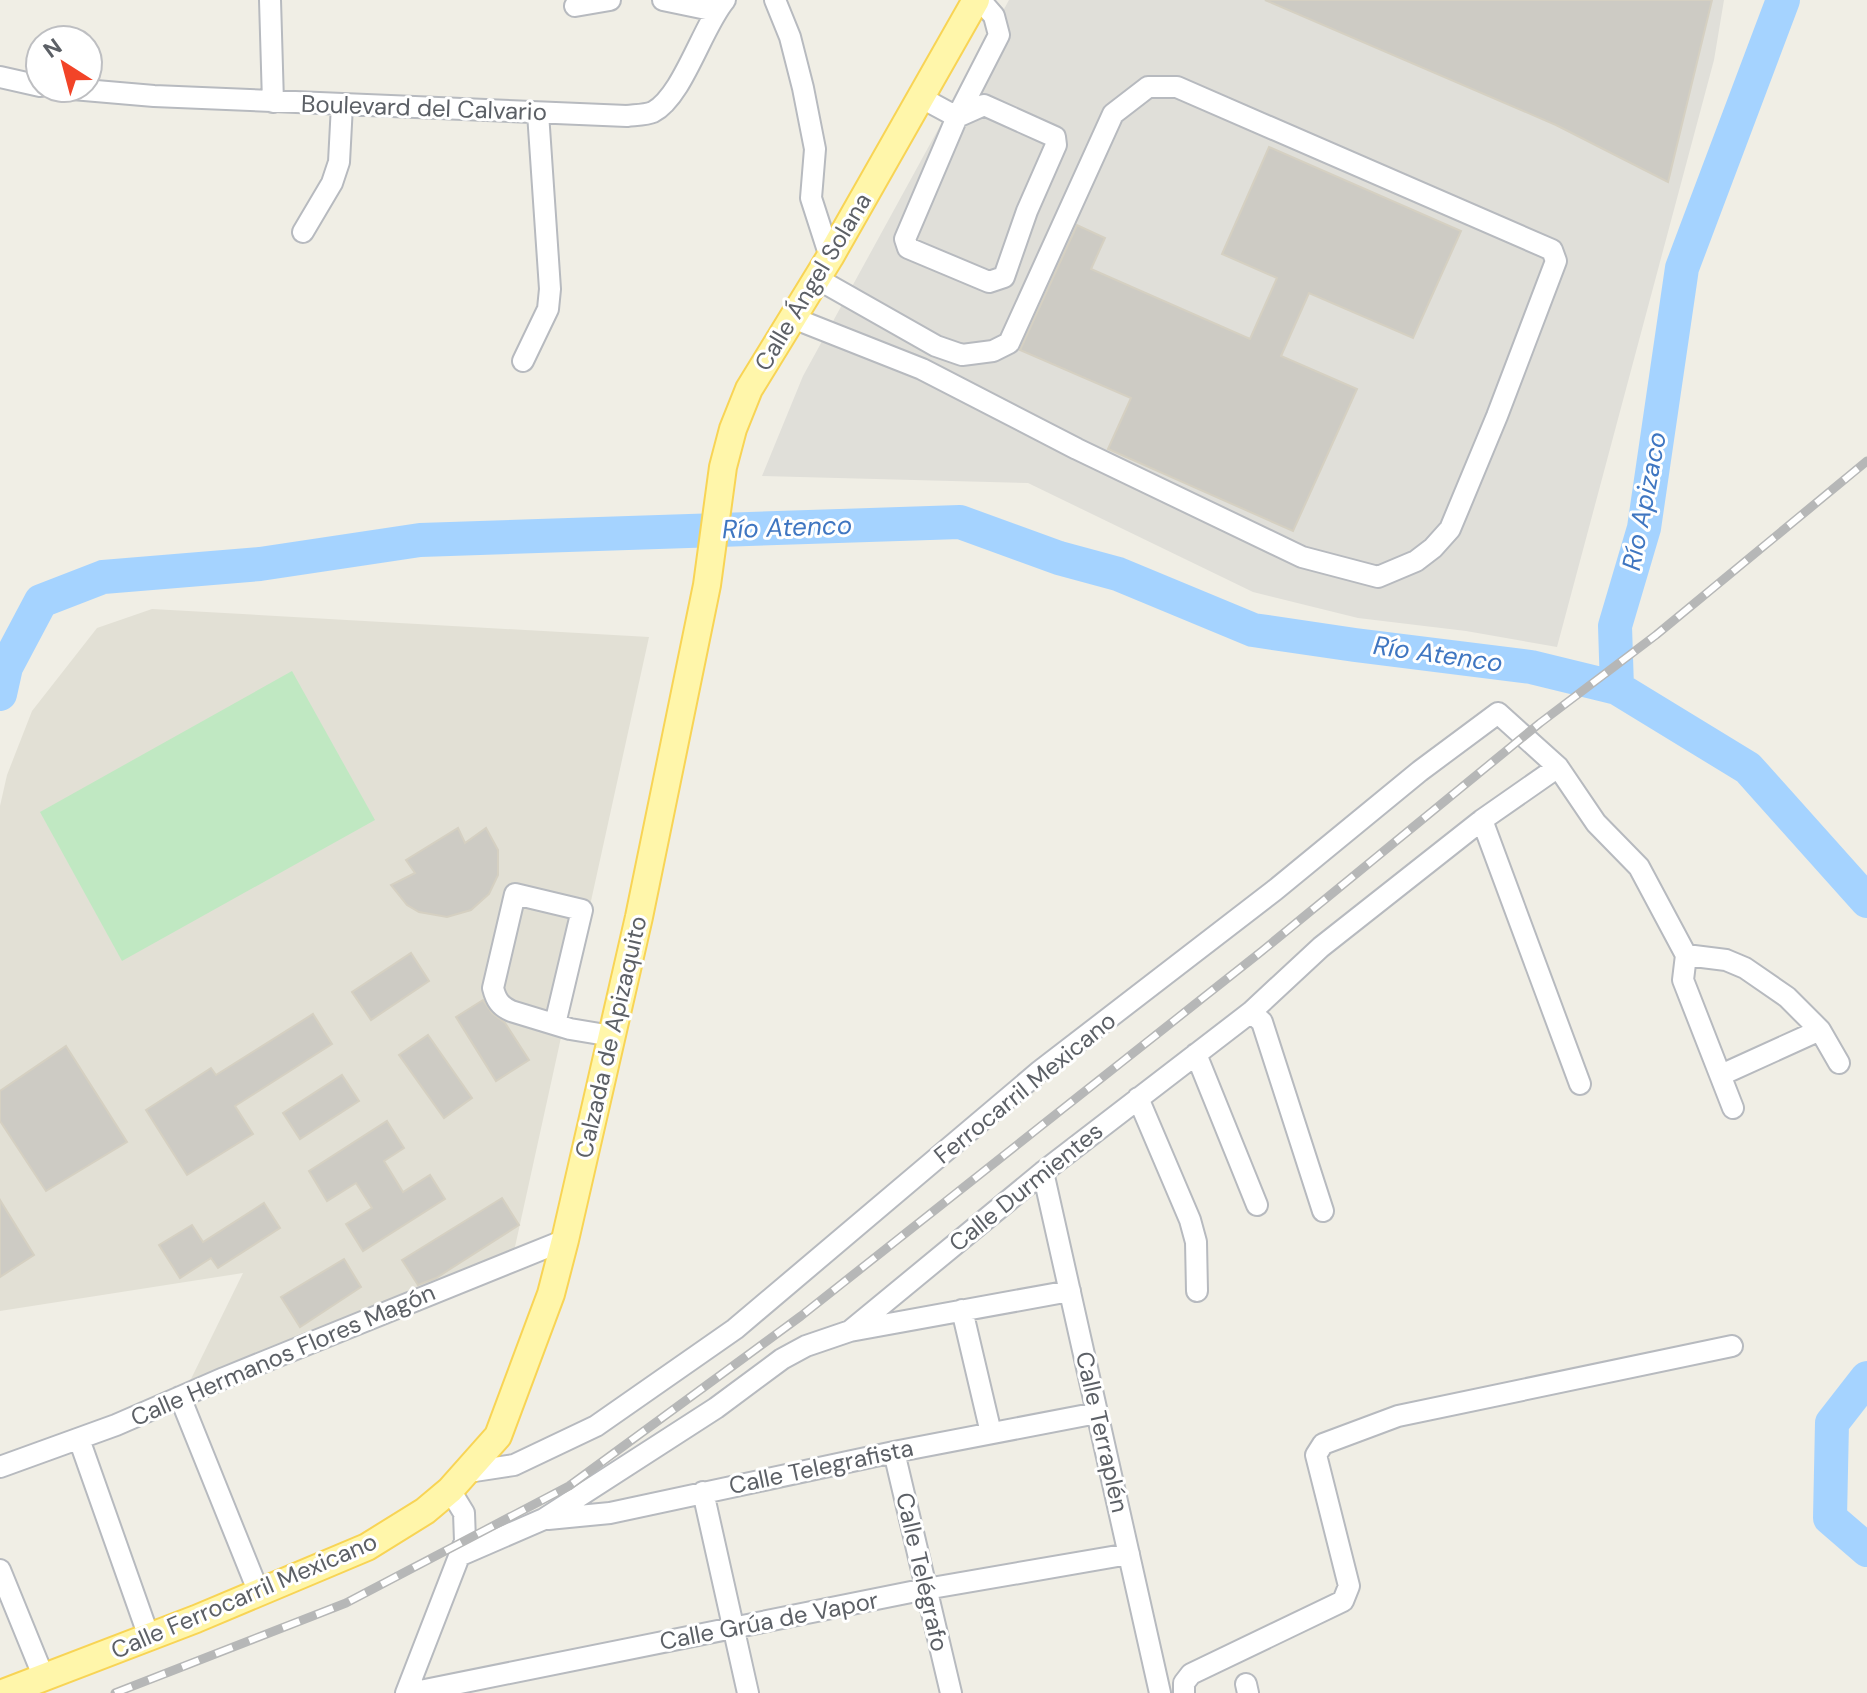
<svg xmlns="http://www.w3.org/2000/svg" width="1867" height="1693" font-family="'DM Sans',sans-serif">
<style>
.industrial{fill:#e0dfd9}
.education{fill:#e2e0d5}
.green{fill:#c0e8c2}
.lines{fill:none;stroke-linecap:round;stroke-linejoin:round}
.river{stroke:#a5d3ff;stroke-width:34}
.building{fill:#cdcbc4;stroke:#d5d0c2;stroke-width:2}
.minor-casing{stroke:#b7babf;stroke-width:24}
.major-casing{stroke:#f8d455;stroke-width:30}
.minor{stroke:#fff;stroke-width:20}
.major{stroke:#fff6aa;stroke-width:26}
.rail-casing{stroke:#b6b7b7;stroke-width:9}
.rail{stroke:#fff;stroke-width:6;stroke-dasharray:18;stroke-linecap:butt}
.labels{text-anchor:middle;stroke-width:6;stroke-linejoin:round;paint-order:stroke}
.street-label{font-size:24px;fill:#5c6066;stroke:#fff}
.water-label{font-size:26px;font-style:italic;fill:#3f76c1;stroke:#fff}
</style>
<rect width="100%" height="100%" fill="#f0eee5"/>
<path class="industrial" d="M1009,0h715l-10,60 -157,587 -91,-16 -108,-13 -105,-26 -225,-109 -266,-7 41,-100z"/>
<path class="education" d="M152,609l497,28 -136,619 -323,125 53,-108 -243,38v-505l7,-31 25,-64 65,-83z"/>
<path class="green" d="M292,671l83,149 -253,141 -82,-149z"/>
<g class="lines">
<path class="river" d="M1617,688l-2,-62 29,-98 38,-260 101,-268
M0,694l6,-27 35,-66 62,-24 157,-13 160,-24 540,-18 99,36 59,16 135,56 102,15 176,22 86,21 131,80 119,133
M1867,1378l-35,45 -2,95 37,32"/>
</g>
<path class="building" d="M1265,0h447l-44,182 -112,-57z
M1269,147l192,84 -48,107 -104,-45 -28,63 76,33 -64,142 -185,-82 23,-51 -111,-48 57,-125 28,13 -14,31 159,70 27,-61 -55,-24z
M458,828l7,15 21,-15 12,22v25l-9,19 -18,16 -24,7 -28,-5 -12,-7 -16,-20 24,-12 -9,-13z
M411,953l18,28 -58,39 -19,-28z
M483,1000l9,13 13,10 24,37 -33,21 -40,-64z
M313,1014l19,30 -97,62 18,28 -66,41 -41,-65 65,-42 5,7z
M428,1035l44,63 -28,20 -45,-63z
M66,1046l61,96 -81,49 -46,-70v-30z
M342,1075l17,26 -59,38 -17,-26z
M387,1121l17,27 -20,13 19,31 27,-17 15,24 -82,52 -17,-27 26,-16 -16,-25 -29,18 -18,-30z
M502,1198l17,27 -83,53 -18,7 -16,-25z
M0,1200l34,55 -34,22z
M264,1203l16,25 -62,40 -7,-10 -31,20 -21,-33 33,-20 11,17z
M344,1259l17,28 -61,40 -19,-30z"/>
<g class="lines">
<g class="minor-casing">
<path id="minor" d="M270,0l3,102
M663,0l53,11
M775,0l15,37 13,51 12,61 -4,49 19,59
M575,6l35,-6
M0,77l40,9
M61,88l93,8 473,20c8,-1 19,-1 26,-4 30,-16 49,-85 72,-112
M920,97l37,20 27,-12 71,32 1,8 -29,66 -23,66 -15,5 -81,-34 -3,-9 52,-122 42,-82 -5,-19 -14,-16
M303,232l29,-49 7,-21 3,-57
M793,318l129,51 155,80 225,108 76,20 38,-16 17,-13 17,-19 47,-113 59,-155 -4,-11 -375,-163h-29l-35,27 -104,229 -16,8 -31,4 -26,-9 -120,-68
M523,361l25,-52 2,-20 -12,-176
M1482,820l98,264
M1686,955l40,5 19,8 42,29 33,33 19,33
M1251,1012l11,10 61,189
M555,1024l27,-114 -67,-16 -22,94c3,12 7,18 18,23l59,18 42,7
M1196,1054l61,151
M1721,1075l99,-45
M1138,1098l52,122 6,22 1,49
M1043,1172l117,521
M962,1310l29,123
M850,1331l220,-40
M180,1397l79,196
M79,1439l70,198
M894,1452l57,241
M0,1467l116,-42 108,-47 341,-138
M468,1472l46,-7 82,-39 139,-97 305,-258 235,-181 145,-119 78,-58 60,54 38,56 43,44 47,88 -3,25 50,128
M703,1492l45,201
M548,1519l62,-6 284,-61 203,-39
M461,1555l83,-36 172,-111 66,-49 24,-13 44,-15 193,-159 208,-160 70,-65 161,-127 76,-53
M0,1570l44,108
M1246,1684l2,9
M406,1693l59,-152 -1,-28 -14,-23
M410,1693l516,-104 203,-35
M1184,1693v-10l7,-9 152,-73 6,-15 -33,-131 7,-11 75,-28 334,-70"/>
</g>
<g class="major-casing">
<path id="major" d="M3,1693l193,-74 171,-72 58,-36 25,-21 48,-54 53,-142 14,-54 74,-323 68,-332 16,-118 10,-38 16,-40 81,-132 146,-257"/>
</g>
<use href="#minor" class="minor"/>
<use href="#major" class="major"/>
<g class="rail-casing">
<path id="rail" d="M115,1693l231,-90 223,-117 232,-170 461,-365 278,-228 116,-88 211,-174"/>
</g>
<use href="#rail" class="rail"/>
</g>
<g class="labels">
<g class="street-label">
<text transform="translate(424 108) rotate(2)" y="8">Boulevard del Calvario</text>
<text transform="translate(813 282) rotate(-59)" y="8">Calle Ángel Solana</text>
<text transform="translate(611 1037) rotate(-77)" y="8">Calzada de Apizaquito</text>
<text transform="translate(1025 1088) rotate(-39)" y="8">Ferrocarril Mexicano</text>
<text transform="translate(1026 1187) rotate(-39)" y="8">Calle Durmientes</text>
<text transform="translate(283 1355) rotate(-23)" y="8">Calle Hermanos Flores Magón</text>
<text transform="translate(1102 1432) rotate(77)" y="8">Calle Terraplén</text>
<text transform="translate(821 1467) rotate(-12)" y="8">Calle Telegrafista</text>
<text transform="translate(922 1572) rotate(77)" y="8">Calle Telégrafo</text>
<text transform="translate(244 1596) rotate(-23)" y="8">Calle Ferrocarril Mexicano</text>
<text transform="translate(769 1621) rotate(-11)" y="8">Calle Grúa de Vapor</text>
</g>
<g class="water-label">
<text transform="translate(1644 501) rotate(-79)" y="9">Río Apizaco</text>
<text transform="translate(787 527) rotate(-2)" y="9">Río Atenco</text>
<text transform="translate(1438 654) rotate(8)" y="9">Río Atenco</text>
</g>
</g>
<g transform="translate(64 64) rotate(324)"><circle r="38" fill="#ffffff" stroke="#bebfc2" stroke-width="2"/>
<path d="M0-6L14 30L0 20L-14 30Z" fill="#f24428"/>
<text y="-12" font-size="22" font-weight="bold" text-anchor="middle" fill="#5c6066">N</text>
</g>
</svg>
